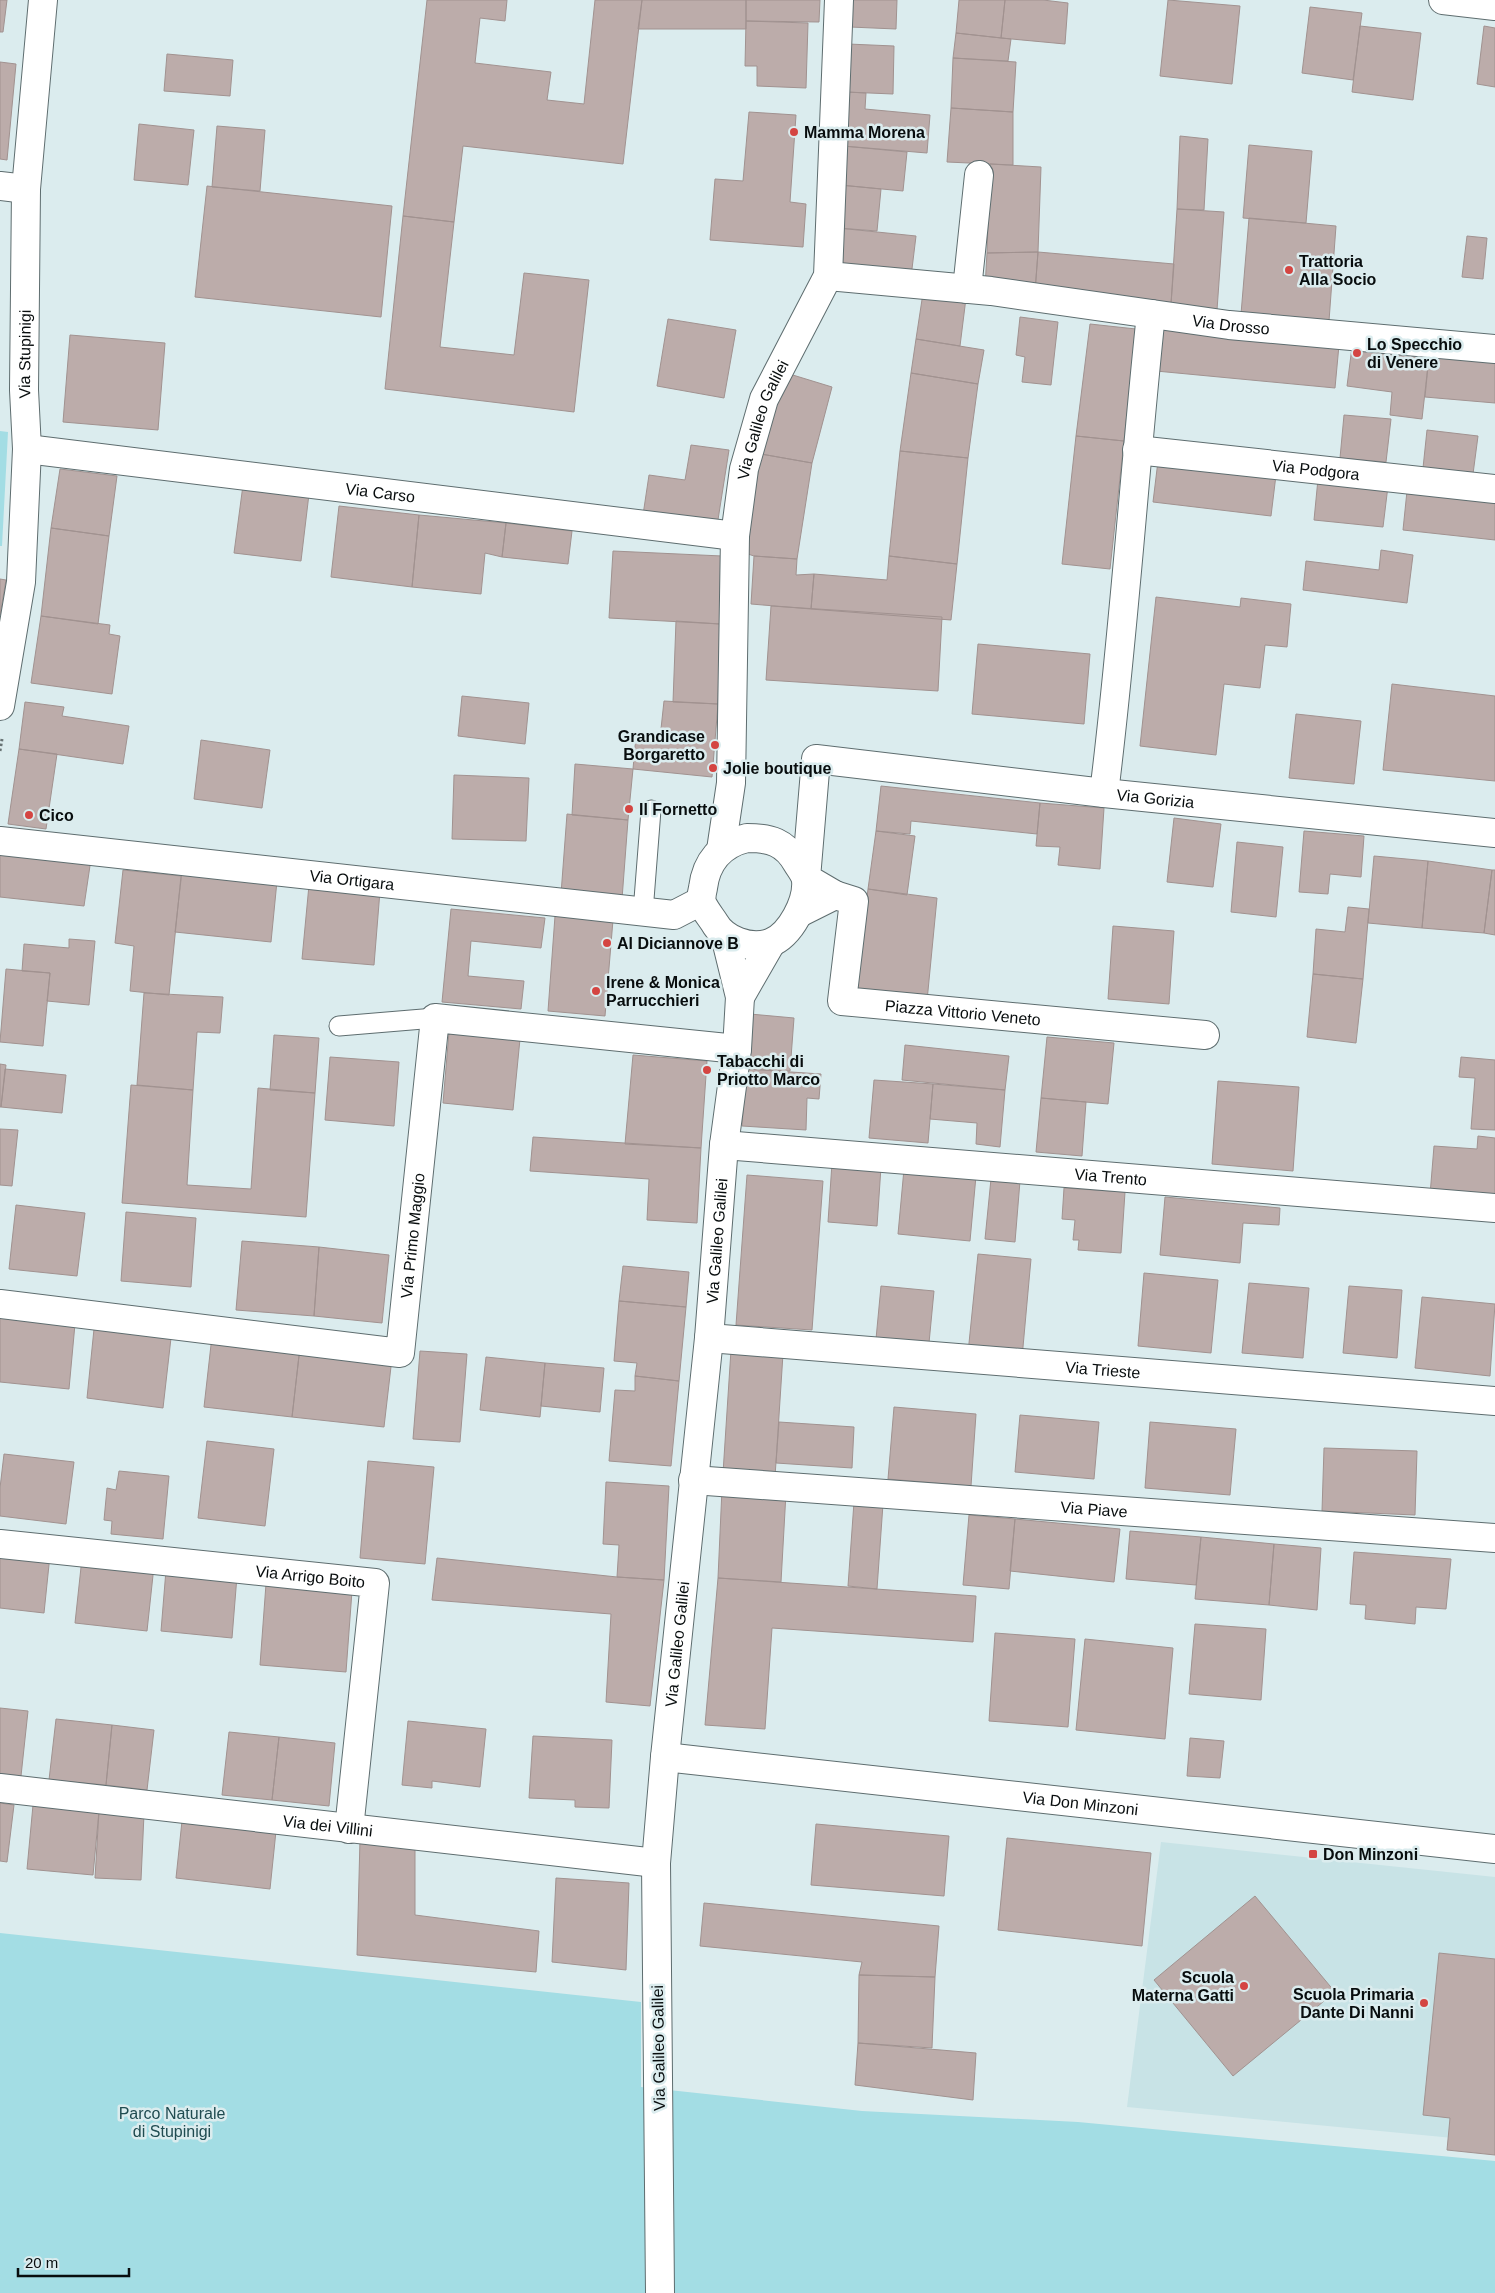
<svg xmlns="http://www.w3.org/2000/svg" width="1495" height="2293" font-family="Helvetica,sans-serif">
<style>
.built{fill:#c8e3e6}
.green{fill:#a3dde4}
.building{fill:#bcacaa;stroke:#a19290}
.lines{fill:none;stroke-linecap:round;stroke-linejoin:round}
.lane-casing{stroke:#5e6d6f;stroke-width:21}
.street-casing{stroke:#5e6d6f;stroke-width:30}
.secondary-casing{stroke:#5e6d6f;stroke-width:30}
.path{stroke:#687374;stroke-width:3;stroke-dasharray:2.5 2.5;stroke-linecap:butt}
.lane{stroke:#fff;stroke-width:19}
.street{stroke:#fff;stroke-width:28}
.secondary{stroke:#fff;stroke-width:28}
.poi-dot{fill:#d44542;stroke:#dbecee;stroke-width:2}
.labels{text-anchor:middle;stroke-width:5;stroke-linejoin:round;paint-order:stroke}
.poi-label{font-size:16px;font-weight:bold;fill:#080d0e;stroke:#dbecee;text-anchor:start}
.street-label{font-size:16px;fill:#080d0e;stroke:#dbecee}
.park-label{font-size:16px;fill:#1f4b50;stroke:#dbecee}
</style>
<rect width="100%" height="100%" fill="#dbecee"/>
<path class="built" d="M1161,1842l334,35v265l-368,-35z"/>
<path class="green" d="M0,431l8,1 -6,114h-2z
M0,1933l641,69v85l221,24 216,11 417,39v132h-1495z"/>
<path class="building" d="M0,0h7l-4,32h-3z
M427,0h80l-2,21 -25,-3 -5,45 76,9 -4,28 37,4 11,-104h47l-19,164 -160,-18 -9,76 -51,-6z
M642,0h104v29h-108z
M746,0h74l-1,22 -73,-1z
M851,0h46l-1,29 -46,-2z
M959,0h46l-4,38 -45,-5z
M1005,0h38l25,3 -3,41 -64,-6z
M1168,0l72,6 -8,78 -72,-8z
M1310,7l52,6 -9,67 -51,-7z
M746,21l62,2 -2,65 -49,-2v-20h-12z
M1360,26l61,7 -8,67 -61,-8z
M1484,26l11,2v59l-18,-3z
M956,33l55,6 -3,22 -55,-3z
M848,44l46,2 -1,48 -47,-2z
M167,54l66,6 -3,36 -66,-5z
M953,58l63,4 -3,50 -62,-4z
M0,62l16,2 -9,96 -7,-1z
M846,92l20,1 -1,16 65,6 -3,38 -84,-7z
M951,108l62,4v53l-66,-3z
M749,112l47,3 -6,87 16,2 -3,43 -93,-7 5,-61 28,2z
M139,124l55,6 -6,55 -54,-5z
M217,126l48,4 -5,61 -48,-4z
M1180,136l28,3 -4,71 -27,-1z
M1249,145l63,6 -6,72 -63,-5z
M843,146l64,6 -4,39 -63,-6z
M990,164l51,3 -3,85 -51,1z
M840,185l41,4 -4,42 -39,-3z
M207,186l185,20 -11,111 -186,-20z
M1177,209l47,3 -7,98 -46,-6z
M403,216l51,6 -14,125 74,8 10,-82 65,7 -15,132 -189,-23z
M1249,218l87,8 -7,95 -88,-7z
M838,228l78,8 -5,41 -77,-10z
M1467,236l20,2 -4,41 -21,-2z
M1038,252l-3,40 -50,-5 2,-34z
M1038,252l136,12 -3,40 -136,-12z
M923,293l43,5 -6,48 -44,-7z
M1020,317l38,5 -7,63 -29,-3 3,-25 -9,-2z
M668,319l68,11 -12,68 -67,-12z
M1090,324l46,5 -12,112 -48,-5z
M1160,327l179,18 -4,43 -179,-17z
M70,335l95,8 -7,87 -95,-8z
M916,339l68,11 -6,34 -67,-11z
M1352,347l77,9 -7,63 -32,-4 2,-23 -45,-6z
M1429,356l66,6v41l-70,-6z
M783,372l49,15 -20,76 -51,-9z
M911,373l67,11 -10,74 -68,-7z
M1344,415l47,4 -5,43 -46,-4z
M1427,430l51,6 -5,38 -50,-6z
M1076,436l48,5 -14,128 -48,-5z
M691,445l38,5 -12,76 -74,-11 6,-40 36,5z
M900,451l68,7 -11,106 -68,-8z
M761,454l51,9 -15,96 -43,-3 -9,-3z
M1158,461l118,14 -5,41 -118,-14z
M60,469l57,7 -8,60 -58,-8z
M1318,479l70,7 -5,41 -69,-7z
M243,485l66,9 -8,67 -67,-8z
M1407,491l88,9v40l-92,-10z
M339,506l80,9 -7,72 -81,-10z
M419,515l87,8 -4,34 -17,-4 -4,41 -69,-7z
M506,523l66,8 -4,33 -66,-7z
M51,528l58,8 -11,88 -57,-8z
M1381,550l32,5 -6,48 -104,-13 3,-29 73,9z
M613,551l109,5 -2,68 -111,-6z
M754,556l43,3 -1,16 18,-1 -3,35 -60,-5z
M889,556l68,8 -6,56 -140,-11 3,-35 73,6z
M0,579l6,1 -6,35z
M1156,597l84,10 1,-9 50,6 -4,43 -22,-2 -5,43 -36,-4 -8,71 -76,-9z
M771,606l171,11 -4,74 -172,-11z
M41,616l69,9 -1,9 11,2 -8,58 -81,-11z
M676,621l44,3 -2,80 -45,-2z
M978,644l112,10 -6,70 -112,-10z
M1392,684l103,12v85l-112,-11z
M462,696l67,7 -4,41 -67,-8z
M664,701l54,3 -6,73 -79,-8 3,-33 24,2z
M25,702l39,5 -2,9 67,10 -6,38 -104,-15z
M1296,714l65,7 -7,63 -65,-6z
M201,740l69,10 -8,58 -68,-9z
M19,749l38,5 -11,75 -38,-5z
M575,764l58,5 -5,51 -56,-5z
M454,775l75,3 -3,63 -74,-2z
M881,786l159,17 -3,31 -126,-13 -1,13 -34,-3z
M1040,803l64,5 -4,61 -42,-4 2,-18 -24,-1z
M567,814l61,6 -6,79 -61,-5z
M1174,818l47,6 -8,63 -46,-5z
M876,831l39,5 -8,59 -39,-6z
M1304,831l60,5 -3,41 -31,-3 -2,20 -29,-2z
M1237,842l46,5 -7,70 -45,-5z
M0,850l91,9 -7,47 -84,-9z
M1374,856l54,5 -6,67 -54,-5z
M1428,861l64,9 -8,63 -62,-5z
M123,870l58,6 -12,119 -39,-4 4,-45 -19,-3z
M1492,870h3v65l-11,-2z
M182,871l95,10 -6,61 -96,-10z
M309,885l71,6 -6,74 -72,-6z
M868,889l69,9 -10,103 -71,-8z
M1348,907l21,2 -6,70 -50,-5 3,-45 29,3z
M451,909l94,9 -4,30 -70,-7 -3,35 56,5 -3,28 -79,-7z
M555,916l58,4 -8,96 -57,-5z
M1113,926l61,5 -5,73 -61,-5z
M69,939l26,2 -6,64 -42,-4 3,-28 -28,-2 2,-27 45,4z
M6,969l44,4 -7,73 -43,-4z
M1313,974l50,5 -7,64 -49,-6z
M144,993l79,4 -3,36 -23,-1 -4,58 -56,-5z
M750,1014l44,4 -4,53 -44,-2z
M449,1032l71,7 -7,71 -70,-7z
M274,1035l45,3 -4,55 -45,-3z
M1047,1037l67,6 -6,61 -67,-6z
M905,1045l104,11 -4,34 -103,-10z
M633,1055l74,6 -6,87 -76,-4z
M330,1057l69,5 -5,64 -69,-6z
M1461,1057l34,3v70l-24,-1 4,-51 -16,-1z
M0,1064l6,1 -5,42h-1z
M5,1069l61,6 -4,38 -61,-6z
M746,1069l75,5 -2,25 -12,-1 -1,32 -64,-4z
M874,1080l59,4 -5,59 -59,-5z
M1218,1081l81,6 -6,84 -81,-7z
M933,1084l72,6 -5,57 -24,-3 1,-21 -47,-4z
M131,1085l62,5 -6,95 64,4 7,-101 57,5 -9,124 -184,-14z
M1041,1098l45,4 -4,54 -46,-4z
M0,1129l18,1 -6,56 -12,-1z
M1478,1136l17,2v62l-65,-5 4,-49 43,3z
M533,1137l168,11 -4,75 -50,-3 2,-41 -119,-8z
M832,1163l49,4 -4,59 -49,-4z
M904,1169l72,7 -6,65 -72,-7z
M747,1175l76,6 -11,149 -76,-5z
M991,1179l29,2 -5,61 -30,-3z
M1064,1188l61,4 -4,61 -43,-3 1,-10h-6l2,-20 -13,-1z
M1165,1197l115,11 -1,17 -36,-2 -3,40 -80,-8z
M16,1205l69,8 -8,63 -68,-7z
M126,1212l70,6 -5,69 -70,-6z
M242,1241l77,6 -5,69 -78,-6z
M319,1247l70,8 -7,68 -68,-7z
M978,1254l53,5 -9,99 -54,-5z
M623,1266l66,6 -3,35 -67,-6z
M1144,1273l74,7 -7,73 -73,-7z
M1249,1283l60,5 -6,70 -61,-5z
M881,1286l53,5 -5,52 -53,-4z
M1349,1286l53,4 -5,68 -54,-5z
M1422,1297l73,7 -5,72 -75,-8z
M619,1301l67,6 -7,74 -44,-5 2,-13 -23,-2z
M0,1317l75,7 -6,65 -69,-7z
M94,1329l77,9 -8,70 -76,-10z
M212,1336l88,11 -8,70 -88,-10z
M300,1347l92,11 -8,69 -92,-10z
M731,1350l52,4 -8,123 -52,-4z
M420,1351l47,3 -7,88 -47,-3z
M486,1357l59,6 -5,54 -60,-7z
M545,1363l59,5 -4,44 -59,-6z
M635,1376l44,5 -8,85 -62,-5 6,-71 20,1z
M894,1407l82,7 -5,72 -83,-7z
M1020,1415l79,7 -5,57 -79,-7z
M779,1422l75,5 -2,41 -76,-5z
M1150,1422l86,7 -6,66 -85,-7z
M207,1441l67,8 -9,77 -67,-8z
M1324,1448l93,3 -2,64 -93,-4z
M4,1454l70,8 -8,62 -66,-8v-28z
M368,1461l66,6 -9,97 -65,-6z
M119,1471l50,5 -6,63 -52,-5 1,-13 -8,-1 3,-32 9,2z
M606,1482l63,4 -5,94 -47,-3 2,-32 -16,-1z
M722,1489l64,4 -5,89 -63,-4z
M854,1502l29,2 -6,85 -29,-3z
M969,1515l46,4 -6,70 -46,-4z
M1015,1519l105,10 -6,53 -104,-11z
M1130,1531l71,6 -5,48 -70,-6z
M1201,1537l73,7 -5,61 -74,-6z
M1274,1544l47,4 -4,62 -48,-5z
M0,1549l50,6 -6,58 -44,-5z
M1354,1552l97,7 -5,50 -30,-2 -1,17 -50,-5 1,-14 -16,-1z
M82,1558l72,8 -7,65 -72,-8z
M437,1558l180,19 47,3 -14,126 -44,-4 5,-88 -179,-14z
M166,1570l71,6 -5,62 -71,-7z
M718,1578l258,18 -3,46 -201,-14 -7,101 -60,-4z
M266,1584l86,7 -6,81 -86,-7z
M1195,1624l71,5 -5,71 -72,-6z
M995,1633l80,6 -7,88 -79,-6z
M1085,1639l88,9 -8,91 -89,-9z
M0,1708l28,3 -7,65 -21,-2z
M56,1719l56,6 -6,60 -57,-5z
M408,1721l78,8 -6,58 -48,-6v7l-30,-3z
M112,1725l42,5 -7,60 -41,-5z
M229,1732l50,5 -7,63 -50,-5z
M533,1736l79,4 -3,68 -34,-1v-7l-46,-2z
M279,1737l56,6 -6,63 -57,-6z
M1190,1738l34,3 -4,37 -33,-2z
M0,1803l14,2 -7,57 -7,-1z
M33,1805l66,6 -6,64 -66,-6z
M99,1811l45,3 -3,66 -46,-2z
M182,1821l94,10 -6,58 -94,-11z
M816,1824l133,12 -5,60 -133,-11z
M1007,1838l144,15 -9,93 -144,-16z
M360,1839l55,5v71l124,16 -3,41 -179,-17z
M556,1878l73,5 -3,87 -74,-8z
M1255,1896l80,96 -102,84 -79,-96z
M704,1903l235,23 -4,51 -76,-2 3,-13 -162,-16z
M1439,1953l56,6v196l-48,-5 3,-32 -27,-3z
M859,1975l76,2 -3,71 -74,-5z
M858,2043l118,10 -3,47 -118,-15z"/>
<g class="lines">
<g class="lane-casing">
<path id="lane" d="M643,912l8,-102
M339,1026l96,-8"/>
</g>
<g class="street-casing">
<g id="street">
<path d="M1443,0l52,6"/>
<path d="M0,186l26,3"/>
<path id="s1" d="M828,276l163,15 238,34 266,24"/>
<path d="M967,289l12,-114"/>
<path id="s2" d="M27,449l708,87"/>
<path id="s3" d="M1137,450l358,39"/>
<path id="s4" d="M0,706l21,-124 6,-133 -3,-59 2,-201 17,-189"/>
<path d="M1104,793c20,-159 30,-320 47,-479"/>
<path id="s5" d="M0,841l674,74 27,-14"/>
<path id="s6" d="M721,850l10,-67 4,-247 9,-67 20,-70 64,-123 11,-276"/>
<path id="s7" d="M835,895l19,6 -12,100 363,34"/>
<path id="s8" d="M799,913l36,-18 -29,-17 10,-119 288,34 391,40"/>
<path id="s9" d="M724,1145l771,63"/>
<path id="s10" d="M0,1304l400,49 35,-335 302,31"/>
<path id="s11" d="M709,1338l786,63"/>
<path id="s12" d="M693,1480l802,58"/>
<path id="s13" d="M0,1544l375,39 -26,246"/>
<path id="s14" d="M0,1788l656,75"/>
</g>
</g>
<g class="secondary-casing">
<g id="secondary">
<path d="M747,838c23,0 38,4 50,25 3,5 8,11 9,17 2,21 -15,55 -36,63 -20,7 -46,-3 -56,-21 -4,-6 -9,-12 -12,-19 -1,-4 0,-11 1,-15 3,-26 18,-44 44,-50z"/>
<path d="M740,997l31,-54"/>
<path id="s15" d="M665,1757l830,92"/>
<path id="s16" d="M660,2293l-4,-430 9,-106 44,-419 15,-193 13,-96 3,-52 -15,-61"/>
</g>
</g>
<path class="path" d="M0,751l2,-12"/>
<use href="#lane" class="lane"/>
<use href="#street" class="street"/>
<use href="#secondary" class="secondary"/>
</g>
<g class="poi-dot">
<circle cx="794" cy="132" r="5"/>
<circle cx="1289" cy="270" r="5"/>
<circle cx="1357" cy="353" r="5"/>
<circle cx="715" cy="745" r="5"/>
<circle cx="713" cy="768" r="5"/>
<circle cx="629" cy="809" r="5"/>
<circle cx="29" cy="815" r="5"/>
<circle cx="607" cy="943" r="5"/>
<circle cx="596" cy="991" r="5"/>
<circle cx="707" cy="1070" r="5"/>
<rect x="1308" y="1849" width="10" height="10" rx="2.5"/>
<circle cx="1244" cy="1986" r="5"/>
<circle cx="1424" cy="2003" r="5"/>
</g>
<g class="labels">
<g class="poi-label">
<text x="804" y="138">Mamma Morena</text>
<text x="1299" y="267">Trattoria<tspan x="1299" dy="18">Alla Socio</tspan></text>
<text x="1367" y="350">Lo Specchio<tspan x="1367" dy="18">di Venere</tspan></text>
<text x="705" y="742" text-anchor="end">Grandicase<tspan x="705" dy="18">Borgaretto</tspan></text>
<text x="723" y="774">Jolie boutique</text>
<text x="639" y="815">Il Fornetto</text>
<text x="39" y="821">Cico</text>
<text x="617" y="949">Al Diciannove B</text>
<text x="606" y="988">Irene &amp; Monica<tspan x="606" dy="18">Parrucchieri</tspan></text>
<text x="717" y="1067">Tabacchi di<tspan x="717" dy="18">Priotto Marco</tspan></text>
<text x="1323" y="1860">Don Minzoni</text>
<text x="1234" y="1983" text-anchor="end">Scuola<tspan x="1234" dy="18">Materna Gatti</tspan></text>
<text x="1414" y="2000" text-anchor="end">Scuola Primaria<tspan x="1414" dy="18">Dante Di Nanni</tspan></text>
</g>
<g class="street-label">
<text dy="6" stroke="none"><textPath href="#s1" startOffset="406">Via Drosso</textPath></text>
<text dy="6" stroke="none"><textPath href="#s4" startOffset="354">Via Stupinigi</textPath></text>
<text dy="6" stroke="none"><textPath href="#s6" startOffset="435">Via Galileo Galilei</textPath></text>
<text dy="6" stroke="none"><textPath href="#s3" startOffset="180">Via Podgora</textPath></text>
<text dy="6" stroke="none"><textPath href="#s2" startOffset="356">Via Carso</textPath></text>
<text dy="6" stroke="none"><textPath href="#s8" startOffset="535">Via Gorizia</textPath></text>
<text dy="6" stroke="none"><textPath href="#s5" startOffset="354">Via Ortigara</textPath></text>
<text dy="6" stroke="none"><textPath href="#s7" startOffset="242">Piazza Vittorio Veneto</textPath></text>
<text dy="6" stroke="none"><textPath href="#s9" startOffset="388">Via Trento</textPath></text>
<text dy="6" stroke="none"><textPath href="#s10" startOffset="521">Via Primo Maggio</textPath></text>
<text dy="6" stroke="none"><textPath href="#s16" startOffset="1055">Via Galileo Galilei</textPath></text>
<text dy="6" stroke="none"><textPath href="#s11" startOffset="395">Via Trieste</textPath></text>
<text dy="6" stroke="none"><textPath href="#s12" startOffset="402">Via Piave</textPath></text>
<text dy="6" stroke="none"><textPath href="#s13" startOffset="312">Via Arrigo Boito</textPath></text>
<text dy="6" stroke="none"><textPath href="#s16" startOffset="650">Via Galileo Galilei</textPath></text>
<text dy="6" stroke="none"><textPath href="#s15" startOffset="418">Via Don Minzoni</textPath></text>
<text dy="6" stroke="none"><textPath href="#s14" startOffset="330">Via dei Villini</textPath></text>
<text transform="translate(658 2048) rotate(-91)" y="6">Via Galileo Galilei</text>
</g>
<g class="park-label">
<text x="172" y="2119">Parco Naturale<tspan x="172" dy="18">di Stupinigi</tspan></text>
</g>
</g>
<path d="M18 2268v8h111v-8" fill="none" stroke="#080d0e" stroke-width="2.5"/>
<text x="25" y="2268" font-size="15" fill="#080d0e" stroke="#dbecee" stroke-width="4" paint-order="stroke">20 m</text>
</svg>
